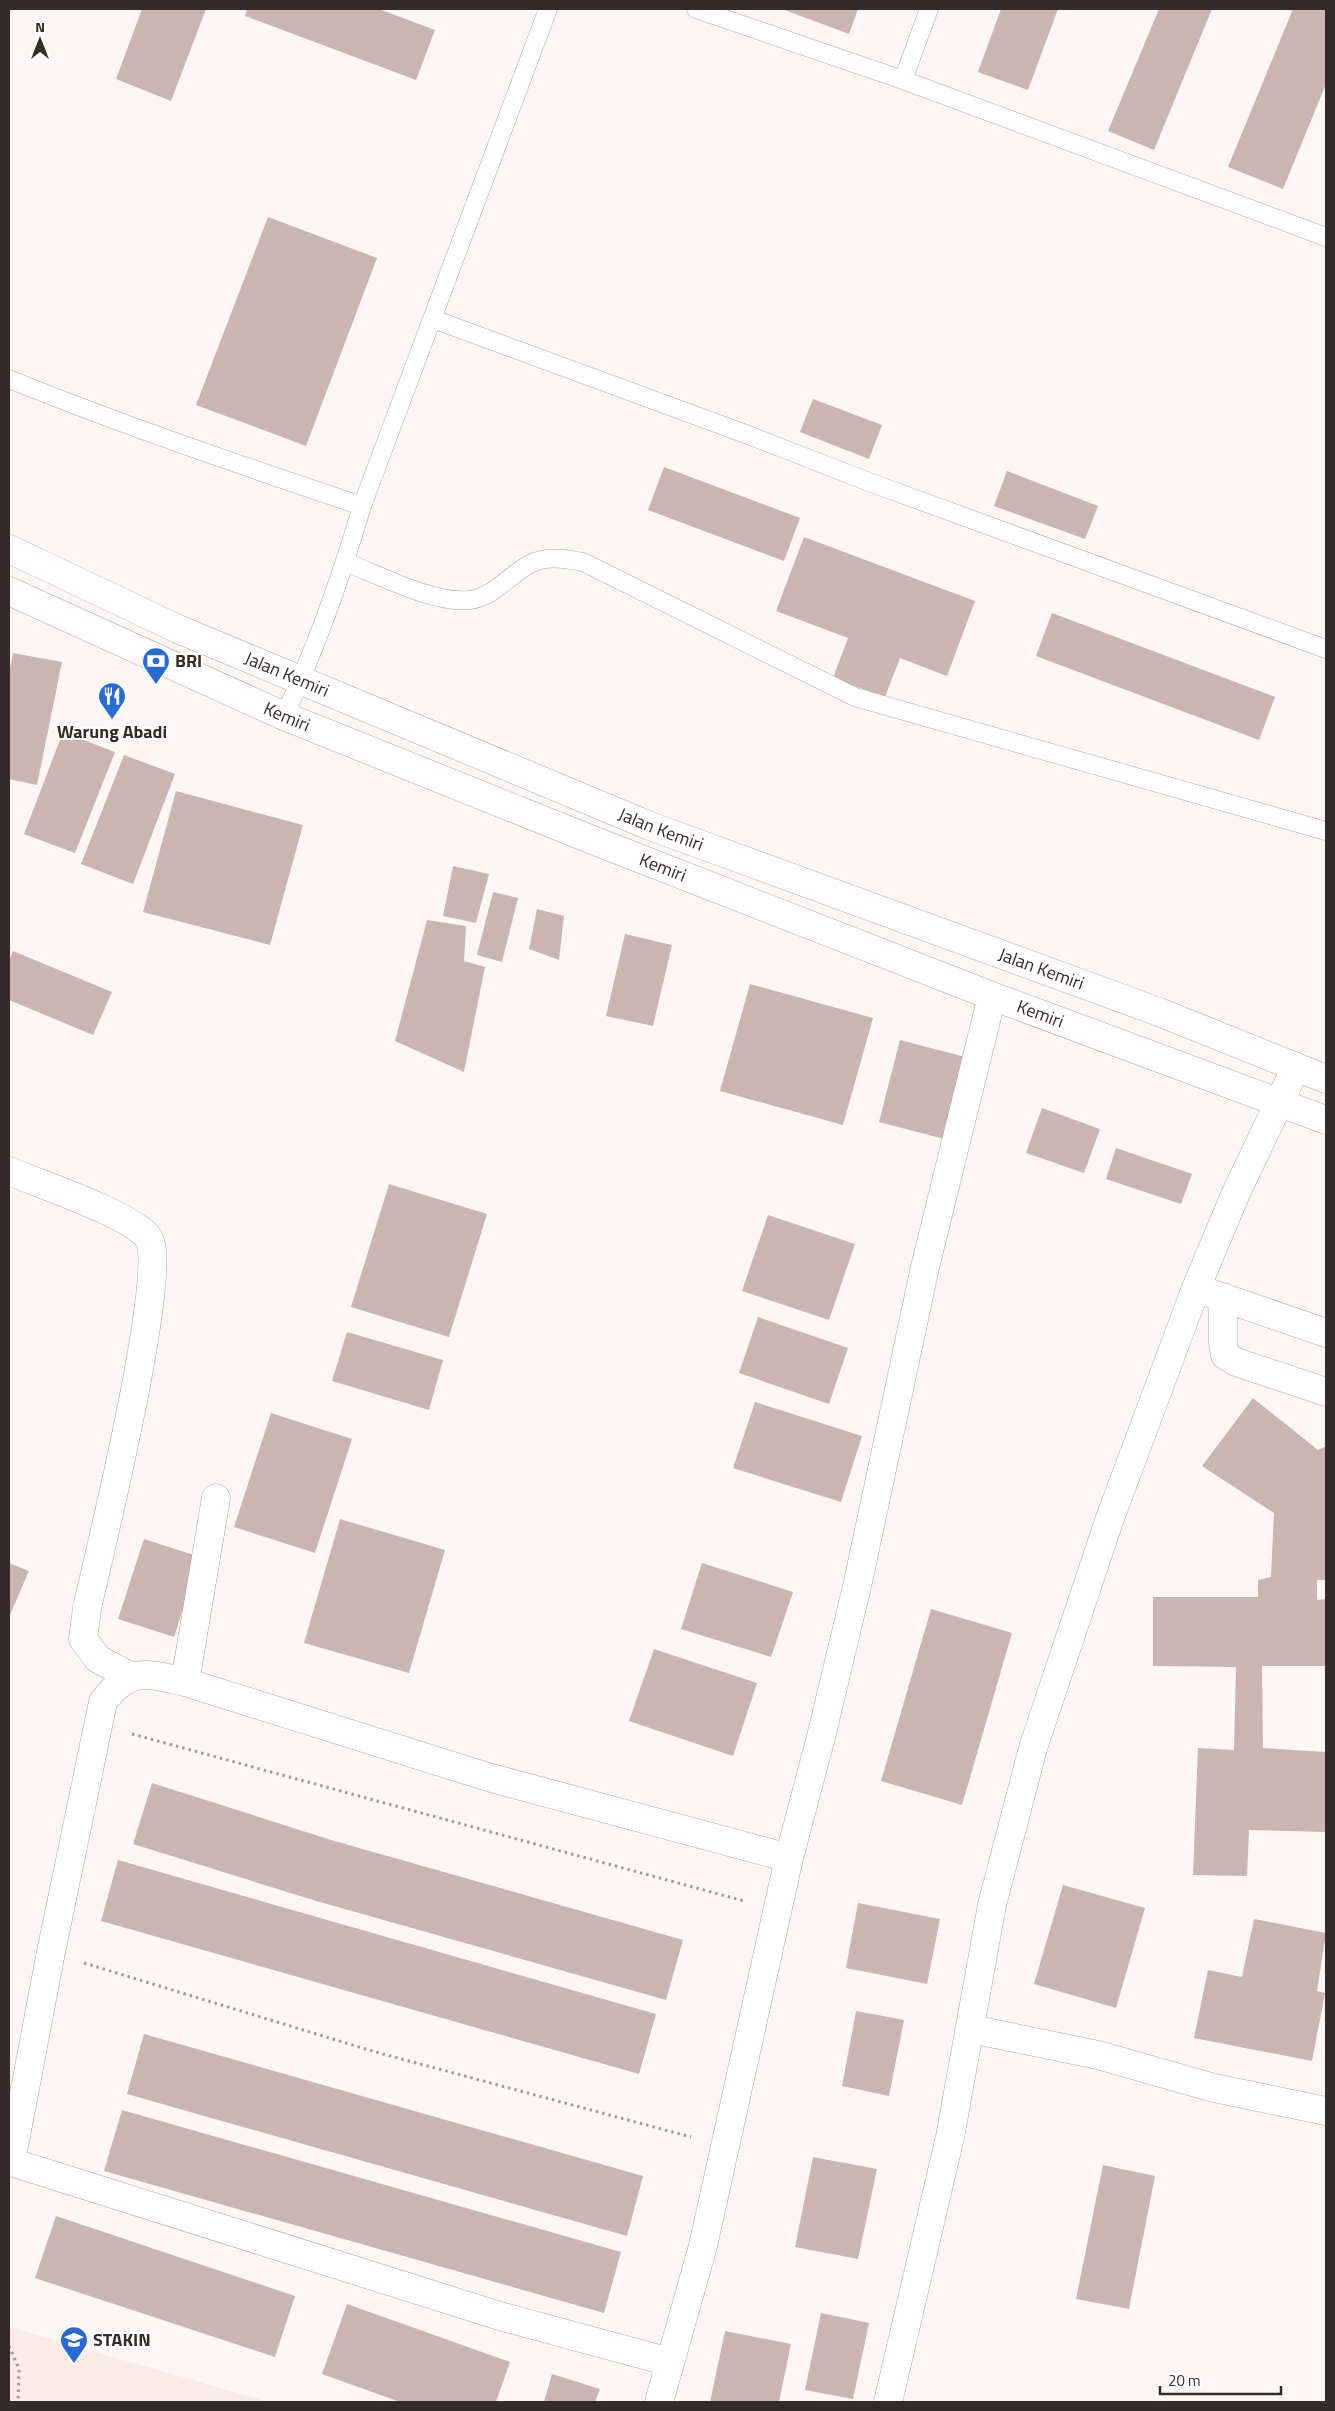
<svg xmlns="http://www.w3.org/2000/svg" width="1335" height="2411" font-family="'Titillium Web',sans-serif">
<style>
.built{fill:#fdeae6}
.building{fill:#cbb5b1}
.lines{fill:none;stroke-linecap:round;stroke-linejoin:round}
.lane-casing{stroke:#b8a39f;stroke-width:19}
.street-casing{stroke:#b8a39f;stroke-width:29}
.highway-casing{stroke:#b8a39f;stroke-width:29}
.path{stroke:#a29b9a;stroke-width:3;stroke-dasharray:2.5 4;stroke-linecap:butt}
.lane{stroke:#fff;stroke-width:18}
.street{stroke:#fff;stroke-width:28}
.highway{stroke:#fff;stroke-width:28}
.labels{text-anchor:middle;stroke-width:4;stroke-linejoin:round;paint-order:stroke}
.poi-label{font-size:18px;font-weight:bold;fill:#332a29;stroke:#fff;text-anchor:start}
.street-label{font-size:18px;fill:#332a29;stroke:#fff}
</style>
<rect width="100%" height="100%" fill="#fcf7f6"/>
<path class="built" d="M9,2327l260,75h-260z"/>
<path class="building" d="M142,9h64l-35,92 -55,-22z
M247,9h132l56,21 -19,50 -171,-64z
M782,9h76l-9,25z
M1001,9h57l-30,81 -50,-18z
M1159,9h53l-58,141 -46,-19z
M1293,9h33v75l-43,105 -55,-22z
M268,217l109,41 -71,188 -110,-41z
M813,399l69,26 -13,34 -69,-27z
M664,467l136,51 -16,43 -136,-51z
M1007,471l91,35 -13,33 -91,-33z
M804,537l171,64 -28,75 -47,-18 -15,39 -52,-19 15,-40 -72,-27z
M1052,613l223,84 -16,43 -223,-84z
M13,653l49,9 -25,123 -28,-6v-105z
M63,732l52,20 -40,101 -51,-19z
M124,755l51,19 -42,110 -52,-20z
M176,791l127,34 -33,120 -127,-33z
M453,866l36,8 -13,49 -33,-7z
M493,892l25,6 -16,64 -25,-7z
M537,909l27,7 -5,44 -30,-11z
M427,920l39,6 -2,35 21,6 -21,105 -69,-31z
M625,934l47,11 -19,81 -47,-10z
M13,951l99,41 -19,43 -84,-35v-39z
M750,984l123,34 -30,107 -123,-34z
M900,1040l69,18 -21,82 -69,-18z
M1042,1108l58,21 -16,44 -58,-20z
M1116,1148l76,26 -11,30 -75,-25z
M389,1184l98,30 -38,123 -98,-30z
M768,1215l87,29 -26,76 -87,-29z
M758,1317l90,31 -19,56 -90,-31z
M347,1332l96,28 -14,50 -97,-29z
M1253,1398l65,52 8,-4v134h-9v20l9,-1v67h-64l1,82 63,4v80l-77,-2 -2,46 -54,-1 5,-127 36,2 2,-83 -83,-1v-69h105v-17l13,-3 3,-64 -72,-47z
M755,1402l107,34 -21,66 -108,-34z
M271,1413l81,26 -37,114 -81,-26z
M340,1519l105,31 -36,123 -105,-30z
M144,1539l56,18 -26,80 -56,-18z
M9,1563l20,8 -20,46z
M702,1563l91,29 -22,65 -90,-28z
M931,1609l81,24 -50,172 -81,-24z
M654,1649l103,34 -24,73 -104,-35z
M152,1783l179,57 352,100 -17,60 -353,-100 -180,-56z
M118,1860l538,154 -17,60 -538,-153z
M1063,1885l82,23 -29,100 -82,-24z
M858,1903l82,16 -13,65 -81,-16z
M1254,1919l72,14 -9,58 8,2 -13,68 -118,-23 14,-68 34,7z
M856,2011l48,9 -15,76 -47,-10z
M144,2034l499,142 -16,60 -500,-142z
M122,2110l499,142 -17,61 -500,-142z
M813,2157l64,12 -19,90 -63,-12z
M1103,2165l52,11 -26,133 -53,-10z
M56,2216l239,80 -20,61 -240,-79z
M347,2304l163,58 -14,40h-96l-78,-28z
M821,2313l48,10 -16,76 -48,-9z
M725,2331l66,13 -12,58h-69z
M552,2374l48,15 -5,13h-51z"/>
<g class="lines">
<g class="lane-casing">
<path id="lane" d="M696,9l207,71 423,157
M903,80l26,-71
M433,319l310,114 126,49 457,167
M9,379c116,47 234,87 353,127
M345,562c34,13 89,42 124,38 24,-2 41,-26 61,-36 17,-9 36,-5 53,-2l272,135 471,134
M284,716c32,-67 57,-139 78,-210l186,-497"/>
</g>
<g class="street-casing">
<path id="street" d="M9,1171c33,14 118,42 139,66 23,27 -50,322 -61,371l-4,31 15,20 34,18
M1207,1292l119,41
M1223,1297v46l2,12 11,7 90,30
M185,1682l31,-184
M971,2029l127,26 116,33 112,23
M670,2362l-167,-45 -492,-155 40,-210 52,-250c26,-35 43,-29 82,-20l303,95 301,81
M659,2402l44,-156 86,-388 32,-121 37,-155 67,-315 67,-271
M888,2402l62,-265 42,-232 41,-157 77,-230 86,-230 40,-95 60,-126"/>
</g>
<g class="highway-casing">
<g id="highway">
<path id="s1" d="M9,549l169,80 472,197 509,186 167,67"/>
<path id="s2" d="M9,591l275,125 311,125 397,155 334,124"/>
</g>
</g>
<path class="path" d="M132,1734l612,167
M84,1963l288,88 319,86
M9,2346l10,23 -1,33"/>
<use href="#lane" class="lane"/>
<use href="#street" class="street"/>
<use href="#highway" class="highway"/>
</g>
<defs>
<g id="bank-pin" transform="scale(1.4375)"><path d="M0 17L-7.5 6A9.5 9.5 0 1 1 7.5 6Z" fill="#2769d5" stroke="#fff"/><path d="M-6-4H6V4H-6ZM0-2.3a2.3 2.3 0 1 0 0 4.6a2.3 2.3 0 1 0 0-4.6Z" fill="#fff"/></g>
<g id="restaurant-pin" transform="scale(1.4375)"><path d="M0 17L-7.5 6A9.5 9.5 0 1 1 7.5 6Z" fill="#2769d5" stroke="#fff"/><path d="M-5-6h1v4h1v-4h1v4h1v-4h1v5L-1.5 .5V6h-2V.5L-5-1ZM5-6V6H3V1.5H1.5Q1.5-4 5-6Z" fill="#fff"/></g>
<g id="university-pin" transform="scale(1.4375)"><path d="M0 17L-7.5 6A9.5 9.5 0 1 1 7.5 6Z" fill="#2769d5" stroke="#fff"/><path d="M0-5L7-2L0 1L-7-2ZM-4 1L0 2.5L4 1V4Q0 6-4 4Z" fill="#fff"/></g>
</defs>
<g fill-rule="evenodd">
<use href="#bank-pin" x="156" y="661"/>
<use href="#restaurant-pin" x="112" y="696"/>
<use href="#university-pin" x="74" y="2340"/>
</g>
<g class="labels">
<g class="poi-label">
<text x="175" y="667">BRI</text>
<text x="112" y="738" text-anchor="middle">Warung Abadi</text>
<text x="93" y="2346">STAKIN</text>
</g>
<g class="street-label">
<text dy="6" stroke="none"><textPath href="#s1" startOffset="305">Jalan Kemiri</textPath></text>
<text dy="6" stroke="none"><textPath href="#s2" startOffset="305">Kemiri</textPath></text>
<text dy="6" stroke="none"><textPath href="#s1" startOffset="710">Jalan Kemiri</textPath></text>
<text dy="6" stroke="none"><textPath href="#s2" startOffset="710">Kemiri</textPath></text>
<text dy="6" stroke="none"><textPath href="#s1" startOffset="1115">Jalan Kemiri</textPath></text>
<text dy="6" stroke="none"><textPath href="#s2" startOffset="1115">Kemiri</textPath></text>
</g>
</g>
<rect width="1335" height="2411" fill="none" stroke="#332a29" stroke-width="20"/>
<g transform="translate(40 40)" stroke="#ffffff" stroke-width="4" paint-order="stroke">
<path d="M0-4L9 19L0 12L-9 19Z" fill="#332a29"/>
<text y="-8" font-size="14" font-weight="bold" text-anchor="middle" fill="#332a29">N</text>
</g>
<path d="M1160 2386v8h121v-8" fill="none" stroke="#332a29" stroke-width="2.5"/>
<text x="1168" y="2386" font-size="15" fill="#332a29" stroke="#ffffff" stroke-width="4" paint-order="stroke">20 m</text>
</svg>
